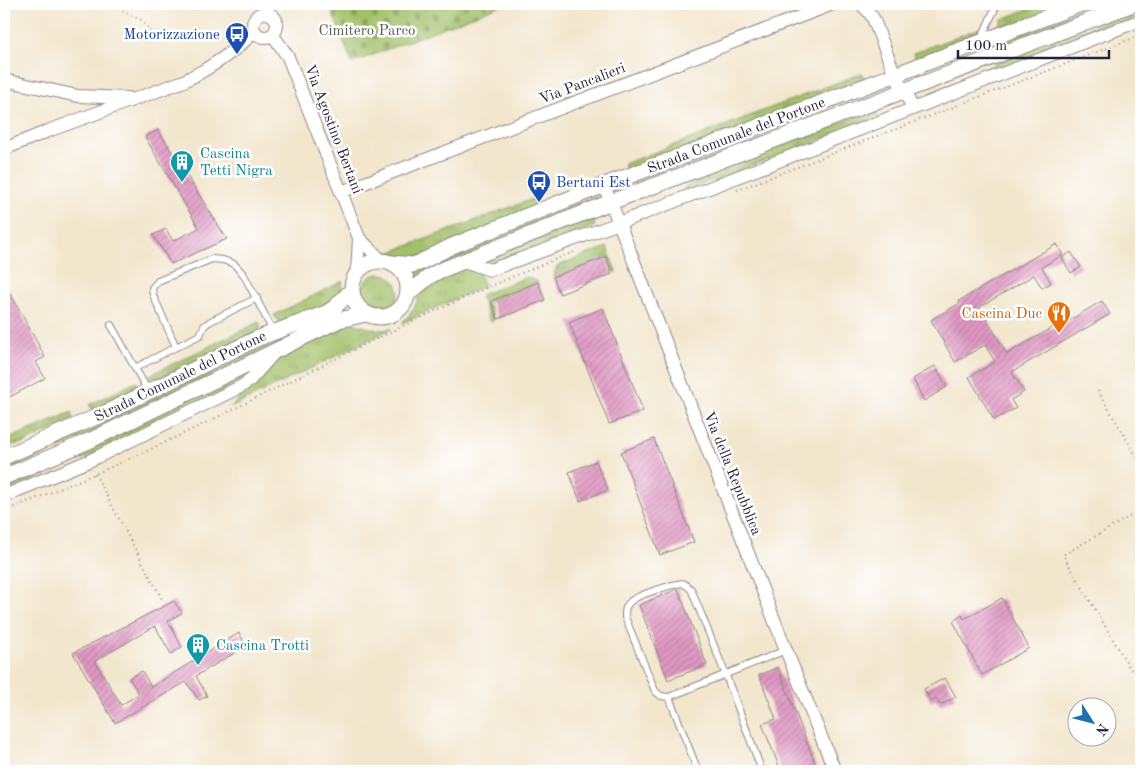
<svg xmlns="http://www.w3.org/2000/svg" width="1145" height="775" font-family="'Old Standard TT',serif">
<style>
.grass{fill:url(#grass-tufts);stroke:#627151}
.cemetery{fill:url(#cemetery-stones);stroke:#627151}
.building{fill:url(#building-hatch)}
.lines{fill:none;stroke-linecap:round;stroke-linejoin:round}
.service-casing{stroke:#8a8484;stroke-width:8}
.minor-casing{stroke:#8a8484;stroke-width:14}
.tertiary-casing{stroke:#8a8484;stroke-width:17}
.path{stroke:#8a8484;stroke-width:2;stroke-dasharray:1 4;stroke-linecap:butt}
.service{stroke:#fff;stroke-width:6}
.minor{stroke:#fff;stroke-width:12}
.tertiary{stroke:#fff;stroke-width:15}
.labels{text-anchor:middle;stroke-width:5;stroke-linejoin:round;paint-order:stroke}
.park-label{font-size:15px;fill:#55614d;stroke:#fff}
.transit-label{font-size:15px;fill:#164399;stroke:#fff;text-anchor:end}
.street-label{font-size:15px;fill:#22223b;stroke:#fff}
.culture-label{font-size:15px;fill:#0d838f;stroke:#fff;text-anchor:start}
.food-label{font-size:15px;fill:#c56008;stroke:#fff;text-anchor:end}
</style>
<defs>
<pattern id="grass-tufts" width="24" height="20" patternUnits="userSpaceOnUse" patternTransform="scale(1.25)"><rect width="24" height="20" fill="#a2c067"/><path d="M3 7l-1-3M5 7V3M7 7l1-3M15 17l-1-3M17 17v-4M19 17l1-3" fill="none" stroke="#849c56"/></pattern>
<pattern id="cemetery-stones" width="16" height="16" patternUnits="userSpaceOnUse" patternTransform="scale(1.25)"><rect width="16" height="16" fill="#a2c067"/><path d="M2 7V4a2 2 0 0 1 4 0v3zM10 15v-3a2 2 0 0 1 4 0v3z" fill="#849c56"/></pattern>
<pattern id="building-hatch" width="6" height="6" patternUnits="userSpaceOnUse" patternTransform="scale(1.25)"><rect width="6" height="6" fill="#e098c2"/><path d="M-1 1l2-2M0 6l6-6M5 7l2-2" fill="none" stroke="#b57c9f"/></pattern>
</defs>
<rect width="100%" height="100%" fill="#fff"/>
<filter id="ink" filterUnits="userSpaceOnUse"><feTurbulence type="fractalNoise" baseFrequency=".02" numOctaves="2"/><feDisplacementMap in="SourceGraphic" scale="10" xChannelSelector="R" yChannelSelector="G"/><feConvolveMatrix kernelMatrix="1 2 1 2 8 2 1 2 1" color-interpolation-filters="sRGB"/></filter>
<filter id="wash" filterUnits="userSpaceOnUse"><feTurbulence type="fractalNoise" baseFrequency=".0096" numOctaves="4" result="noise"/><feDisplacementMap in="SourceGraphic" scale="20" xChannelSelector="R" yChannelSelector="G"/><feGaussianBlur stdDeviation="1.12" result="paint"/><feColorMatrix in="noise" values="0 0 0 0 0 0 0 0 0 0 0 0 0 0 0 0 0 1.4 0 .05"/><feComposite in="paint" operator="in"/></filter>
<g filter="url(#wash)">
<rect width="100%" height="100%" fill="#f2e6cd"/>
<path class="grass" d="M1043,4l20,1 -66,25 5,-11z
M1095,4h23l-149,57 -1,-3 38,-20z
M1141,7v9l-210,80 -1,-3 43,-17 27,-15z
M980,28l-5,10 -59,23 -3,-8z
M862,73l3,7 -238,92 -3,-8z
M876,109l3,8 -194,74 -1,-3 27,-16z
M535,198l3,8 -122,52 -14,1 -16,-5z
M586,203l2,4 -171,72 -6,-9 43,-20 122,-46z
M592,218l3,8 -100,38 -17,-3z
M607,247l9,25 -2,1 -6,-16 -55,20 4,-11z
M463,267l15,4 6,15 -82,37 12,-14 5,-14 10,-10z
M362 292a18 18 0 1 1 36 0a18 18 0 1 1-36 0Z
M527,277l11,5 -50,20 6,18 -4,2 -10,-27z
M343,281l-2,12 -9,11 -51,18 -3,-1 -4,-6z
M259,322l2,5 -2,4 -104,49 -3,-1 -2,-4z
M351,323l27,7 13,-1 -161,79 53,-54 61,-30z
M315,324l-197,98 -114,50v-9l267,-126z
M257,367l-15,16 -138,67 -100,42v-9z
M136,382l2,7 -44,22 -5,-6z
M72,412l1,8 -49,23 -20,3v-5z"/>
<path class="cemetery" d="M329,4h175l-152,59z"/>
<g id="blocks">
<path class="building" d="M158,130l69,109 -56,25 -18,-29 13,-6 7,12 26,-13 -54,-91z
M1057,244l6,11 -21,12 9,16 -9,5 -8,-13 -54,32 27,47 50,-29 1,2 44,-26 8,13 -98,58 12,20 -13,8 5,8 -22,12 -25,-43 26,-15 -10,-17 -30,17 -24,-42 29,-17 -1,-2z
M1071,252l10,15 -10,6 -9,-15z
M606,257l6,17 -52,20 -7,-17z
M4,282l41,75 -9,5 9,16 -41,22z
M538,282l7,18 -47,19 -7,-18z
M603,308l40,103 -34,13 -40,-102z
M935,366l12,21 -23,14 -11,-22z
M654,439l40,103 -34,13 -39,-103z
M596,461l12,29 -28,11 -11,-29z
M678,589l29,76 -39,15 -29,-75z
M1002,598l27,50 -47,27 -29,-54 9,-6 2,4z
M174,601l8,12 -14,8 14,26 -11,7 -16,-28 -60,35 26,44 18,-11 -10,-16 13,-7 9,16 88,-54 7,13 -50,30 11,20 -8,4 -13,-18 -71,41 -42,-70z
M778,667l40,104h-37l-19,-47 14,-5 -17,-44z
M945,678l11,19 -16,8 -4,-6 -5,3 -7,-13z"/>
</g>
</g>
<g filter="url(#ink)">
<use href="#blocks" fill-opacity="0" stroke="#8a8484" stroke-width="1"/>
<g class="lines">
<g class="service-casing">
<path id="service" d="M981,39l16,-35
M111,325l37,66
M176,347l24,-12 4,-9 5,-4 48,-24
M135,368l41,-21 -23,-52 -1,-7 6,-7 54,-22 11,1 11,4 10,11 29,56
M669,697l-8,-1 -6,-5 -30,-74c0,-6 0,-11 5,-15 6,-7 44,-18 53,-19l8,6 34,84 37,98
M698,771l-29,-74 117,-47"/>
</g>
<g class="minor-casing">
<path id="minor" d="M861,4l7,7 5,7 22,57 18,33
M253 25a12 12 0 1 1 24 0a12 12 0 1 1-24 0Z
M273,35l15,22 71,181 23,23
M4,80l74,16 50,2
M4,149l44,-18 136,-50c25,-12 51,-30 71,-50
M604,185l182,465 49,121
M341,192l492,-188
M464,261l26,9 129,-47 522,-203
M357,273l2,-35
M4,496l87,-36 151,-74 8,-6 25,-28"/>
</g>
<g class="tertiary-casing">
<path id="tertiary" d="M352 289a28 28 0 1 1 56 0a28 28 0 1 1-56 0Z
M392,263l20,2 7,-2 33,-17 132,-53 497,-189
M408,294l22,-18 9,-5 172,-69 522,-198
M4,457l99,-43 153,-75 70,-26 8,-5 17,-17
M4,477l87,-37 248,-120 27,-6"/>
</g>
<path class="path" d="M109,4l32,16 10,13
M737,190l404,-155
M1098,391l43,73
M95,474l67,125
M4,511c56,-22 112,-45 166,-71 134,-64 265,-135 404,-188
M1131,670l-68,-115 78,-45"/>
<use href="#service" class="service"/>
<use href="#minor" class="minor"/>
<use href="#tertiary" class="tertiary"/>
</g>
</g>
<defs>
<g id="bus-pin" transform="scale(1.25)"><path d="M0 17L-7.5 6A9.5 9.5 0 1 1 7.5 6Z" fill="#1a4fb4" stroke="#fff"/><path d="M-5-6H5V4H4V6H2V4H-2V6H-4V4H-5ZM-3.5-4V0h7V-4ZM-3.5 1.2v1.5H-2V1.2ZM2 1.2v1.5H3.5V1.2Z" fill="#fff"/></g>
<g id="building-pin" transform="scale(1.25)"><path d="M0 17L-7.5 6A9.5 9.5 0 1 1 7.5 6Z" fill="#0f9aa8" stroke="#fff"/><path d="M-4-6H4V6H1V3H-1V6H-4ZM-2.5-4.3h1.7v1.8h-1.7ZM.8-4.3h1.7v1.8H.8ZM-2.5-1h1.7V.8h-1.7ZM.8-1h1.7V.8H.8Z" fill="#fff"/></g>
<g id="restaurant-pin" transform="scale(1.25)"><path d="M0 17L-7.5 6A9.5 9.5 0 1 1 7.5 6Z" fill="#e8710a" stroke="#fff"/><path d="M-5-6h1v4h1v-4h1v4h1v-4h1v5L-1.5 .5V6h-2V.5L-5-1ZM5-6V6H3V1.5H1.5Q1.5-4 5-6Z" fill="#fff"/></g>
</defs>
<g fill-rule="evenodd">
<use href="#bus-pin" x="237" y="34"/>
<use href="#building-pin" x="182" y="162"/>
<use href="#bus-pin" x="539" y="182"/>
<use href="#restaurant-pin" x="1059" y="313"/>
<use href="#building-pin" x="198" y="645"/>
</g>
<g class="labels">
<g class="park-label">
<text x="367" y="35">Cimitero Parco</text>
</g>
<g class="transit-label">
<text x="220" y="39">Motorizzazione</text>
<text x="556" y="187" text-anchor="start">Bertani Est</text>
</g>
<g class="street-label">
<text transform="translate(582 83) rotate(-21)" y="5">Via Pancalieri</text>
<text transform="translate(334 129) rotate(69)" y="5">Via Agostino Bertani</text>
<text transform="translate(736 135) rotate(-21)" y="5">Strada Comunale del Portone</text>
<text transform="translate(180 376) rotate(-26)" y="5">Strada Comunale del Portone</text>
<text transform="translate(733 473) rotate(68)" y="5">Via della Repubblica</text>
</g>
<g class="culture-label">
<text x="200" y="158">Cascina<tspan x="200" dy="17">Tetti Nigra</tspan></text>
<text x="216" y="650">Cascina Trotti</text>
</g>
<g class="food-label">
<text x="1042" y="318">Cascina Duc</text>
</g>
</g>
<rect width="1145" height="775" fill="none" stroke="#fff" stroke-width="20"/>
<g transform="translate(1092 722) rotate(126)"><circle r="24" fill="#ffffff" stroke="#a7a7b1"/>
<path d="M0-4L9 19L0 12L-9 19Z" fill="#1f6fb2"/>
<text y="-8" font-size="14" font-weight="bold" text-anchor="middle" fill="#22223b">N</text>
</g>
<path d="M958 50v8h151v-8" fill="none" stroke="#22223b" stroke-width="2.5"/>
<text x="965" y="50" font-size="15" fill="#22223b" stroke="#ffffff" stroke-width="4" paint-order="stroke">100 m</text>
</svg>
